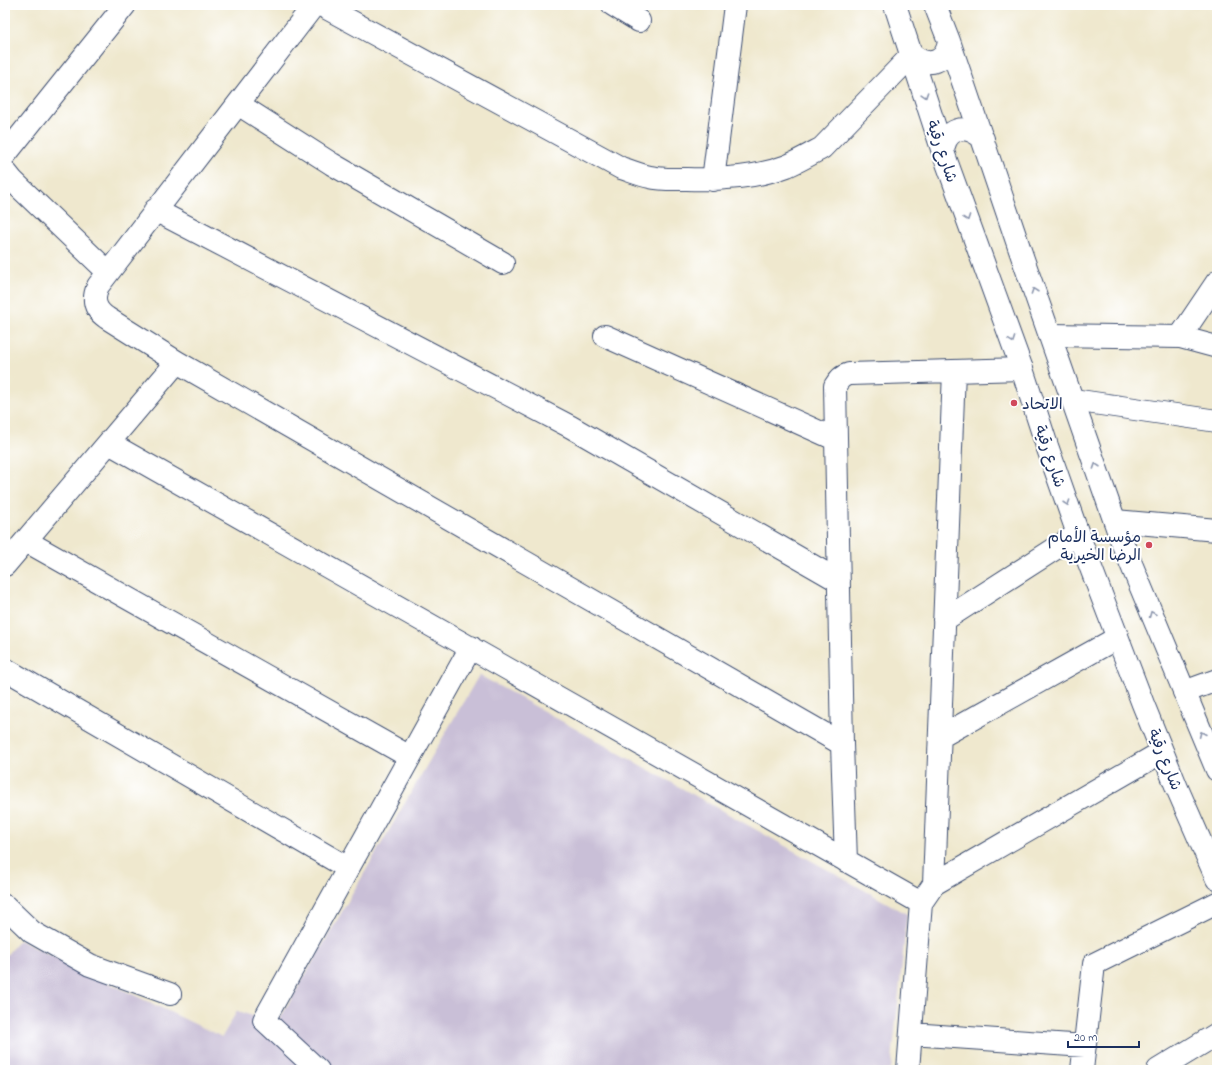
<svg xmlns="http://www.w3.org/2000/svg" width="1222" height="1075" font-family="'Indie Flower','Playpen Sans Arabic',sans-serif">
<style>
.industrial{fill:#c9bfd7}
.lines{fill:none;stroke-linecap:round;stroke-linejoin:round}
.minor-casing{stroke:#3b4b6f;stroke-width:24}
.tertiary-casing{stroke:#3b4b6f;stroke-width:24}
.minor{stroke:#fff;stroke-width:22}
.tertiary{stroke:#fff;stroke-width:22}
.oneway{stroke:#8d97ae}
.poi-dot{fill:#d1495b;stroke:#fff;stroke-width:1.5}
.labels{text-anchor:middle;stroke-width:4;stroke-linejoin:round;paint-order:stroke}
.street-label{font-size:16px;fill:#1b2f5e;stroke:#fff}
.poi-label{font-size:16px;fill:#1b2f5e;stroke:#fff;text-anchor:start}
</style>
<rect width="100%" height="100%" fill="#fff"/>
<filter id="ink" filterUnits="userSpaceOnUse"><feTurbulence type="fractalNoise" baseFrequency=".025" numOctaves="2"/><feDisplacementMap in="SourceGraphic" scale="8" xChannelSelector="R" yChannelSelector="G"/><feConvolveMatrix kernelMatrix="1 2 1 2 8 2 1 2 1" color-interpolation-filters="sRGB"/></filter>
<filter id="wash" filterUnits="userSpaceOnUse"><feTurbulence type="fractalNoise" baseFrequency=".012" numOctaves="4" result="noise"/><feDisplacementMap in="SourceGraphic" scale="16" xChannelSelector="R" yChannelSelector="G"/><feGaussianBlur stdDeviation="0.9" result="paint"/><feColorMatrix in="noise" values="0 0 0 0 0 0 0 0 0 0 0 0 0 0 0 0 0 1.4 0 .05"/><feComposite in="paint" operator="in"/></filter>
<g filter="url(#wash)">
<rect width="100%" height="100%" fill="#efe8ce"/>
<path class="industrial" d="M479,675l428,239 -16,156 -886,-1v-112l14,-17 203,97 15,-26 40,13z"/>
</g>
<g filter="url(#ink)">
<g class="lines">
<g class="minor-casing">
<path id="minor" d="M314,5l-216,281c-6,14 -3,24 9,32l70,44 665,382
M321,5l300,163c10,3 19,7 29,9 12,3 25,2 37,2 33,1 68,-1 100,-13 12,-5 24,-12 35,-18l90,-93
M613,5l26,16
M238,104l94,60 171,99
M5,155l120,-150
M5,171l8,10 95,91
M713,180l22,-175
M155,210l416,217 268,154
M1050,335l130,2 37,10
M605,336l230,103
M1180,337l37,-55
M1073,400l144,21
M109,443l812,460
M1115,521l102,9
M26,541l384,216
M5,565l172,-203
M944,620l134,-86
M5,669l343,199
M1184,692l33,-12
M940,737l177,-99
M846,861l-4,-117 -7,-358c4,-7 7,-10 14,-12l173,-5
M934,884l228,-132
M5,906l27,26 58,33 80,29
M911,1034l174,12
M318,1070l-54,-50 207,-373
M908,1070l13,-167 13,-19 20,-513
M1082,1070l12,-106 123,-61
M1158,1070l59,-36"/>
</g>
<g class="tertiary-casing">
<path id="tertiary" d="M895,5l48,147 79,217 25,77 31,88 65,170 34,84 40,91
M935,5l14,36 74,218 99,283 95,228
M912,55c17,13 34,8 37,-14
M943,152c2,-24 23,-30 40,-13"/>
</g>
<use href="#minor" class="minor"/>
<use href="#tertiary" class="tertiary"/>
</g>
<defs><path id="oneway-chevron" d="M-2-3.5L2.5 0L-2 3.5" fill="none" stroke-width="1.6" stroke-linecap="round" stroke-linejoin="round"/></defs>
<g class="oneway">
<use href="#oneway-chevron" transform="translate(925 95) rotate(72)"/>
<use href="#oneway-chevron" transform="translate(967 218) rotate(70)"/>
<use href="#oneway-chevron" transform="translate(1034 291) rotate(-109)"/>
<use href="#oneway-chevron" transform="translate(1012 340) rotate(70)"/>
<use href="#oneway-chevron" transform="translate(1096 466) rotate(-109)"/>
<use href="#oneway-chevron" transform="translate(1067 503) rotate(71)"/>
<use href="#oneway-chevron" transform="translate(1152 614) rotate(-112)"/>
<use href="#oneway-chevron" transform="translate(1202 734) rotate(-113)"/>
</g>
</g>
<g class="poi-dot">
<circle cx="1014" cy="403" r="4"/>
<circle cx="1149" cy="545" r="4"/>
</g>
<g class="labels">
<g class="street-label">
<text transform="translate(943 151) rotate(71)" y="6">شارع رقية</text>
<text transform="translate(1051 456) rotate(71)" y="6">شارع رقية</text>
<text transform="translate(1166 759) rotate(68)" y="6">شارع رقية</text>
</g>
<g class="poi-label">
<text x="1022" y="409">الاتحاد</text>
<text x="1141" y="542" text-anchor="end">مؤسسة الأمام<tspan x="1141" dy="18">الرضا الخيرية</tspan></text>
</g>
</g>
<rect width="1222" height="1075" fill="none" stroke="#fff" stroke-width="20"/>
<path d="M1068 1041v6h71v-6" fill="none" stroke="#1b2f5e" stroke-width="2"/>
<text x="1074" y="1041" font-size="12" fill="#1b2f5e" stroke="#ffffff" stroke-width="3" paint-order="stroke">20 m</text>
</svg>
